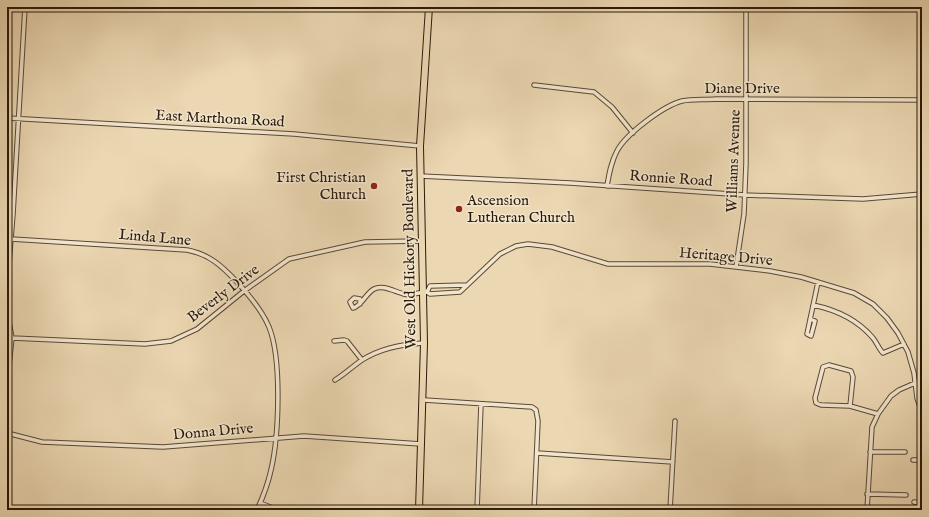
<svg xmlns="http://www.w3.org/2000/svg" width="929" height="517" font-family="'IM FELL English',serif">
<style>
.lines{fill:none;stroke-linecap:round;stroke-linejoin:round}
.minor-casing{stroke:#5a4935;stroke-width:5.5}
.primary-casing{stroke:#291a0b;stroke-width:8}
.minor{stroke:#f2e5cd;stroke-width:3.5}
.primary{stroke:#ebd7b2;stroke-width:6}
.poi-dot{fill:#8f2418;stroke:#f2e5cd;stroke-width:1.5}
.labels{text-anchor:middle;stroke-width:3;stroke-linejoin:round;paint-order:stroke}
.street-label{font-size:15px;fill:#291a0b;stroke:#f2e5cd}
.poi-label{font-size:15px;fill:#291a0b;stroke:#f2e5cd;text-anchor:end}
</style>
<rect width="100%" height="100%" fill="#ebd7b2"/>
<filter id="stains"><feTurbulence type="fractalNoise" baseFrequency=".005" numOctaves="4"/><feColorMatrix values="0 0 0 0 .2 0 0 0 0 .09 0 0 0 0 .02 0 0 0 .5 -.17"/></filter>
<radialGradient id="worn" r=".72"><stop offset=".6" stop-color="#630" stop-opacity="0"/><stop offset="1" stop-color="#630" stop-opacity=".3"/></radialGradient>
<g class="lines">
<g class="minor-casing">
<path id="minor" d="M534,85l60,7 18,15 21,26
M7,118l287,16 126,12
M420,176l150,7 175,12 118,4 59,-5
M607,186c2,-12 4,-24 10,-35 9,-17 46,-45 65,-50 10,-2 23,-1 34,-2l206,1
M11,239l176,11c22,4 35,16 50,32 12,13 25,28 32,45 13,32 10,109 2,143 -3,14 -8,27 -14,40
M736,267l8,-53 2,-51v-156
M7,288l6,-74 12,-207
M427,292l3,-6 37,-1
M360,304v-5l-6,-1 -4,4 3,6c9,-2 12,-14 21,-19 9,-5 21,3 30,5 8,2 15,-2 23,-2l3,2 30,-2 40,-38 16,-8 12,-2 24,3 56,17h102l60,7 31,6 53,16 19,11 14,14 11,15 10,19 6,21 3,25 5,15
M813,305c24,5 44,14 60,33 4,5 6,11 10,15l21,-9
M7,311l5,27 -5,45
M810,319l5,2 -4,15 -4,-2 11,-52
M12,338l133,6 26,-3 26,-12 47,-38 45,-32 76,-17 56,-1
M334,341l10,-1 3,1 15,19
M335,380c10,-6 18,-14 27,-20 19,-12 41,-16 62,-17
M424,400l108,7 4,3 2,11 -4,89
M850,406l3,-29 -2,-6 -22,-6 -6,2 -8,31 1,5 5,2 29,1 28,8
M7,433l35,9 121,5 141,-11 117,8
M870,452h35
M537,453l136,9
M913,460h9
M867,494l39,1
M914,502l8,1
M260,503l18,7
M477,510l4,-106
M670,510l5,-89
M867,510l5,-83 6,-13 13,-18 8,-6 16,-7"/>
</g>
<g class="primary-casing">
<path id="primary" d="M419,510l5,-167 -4,-197 9,-139"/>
</g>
<use href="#minor" class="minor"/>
<use href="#primary" class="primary"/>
</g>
<g class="poi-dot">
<circle cx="374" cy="186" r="4"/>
<circle cx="459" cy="209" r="4"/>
</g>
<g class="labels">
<g class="street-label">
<text x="742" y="93">Diane Drive</text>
<text transform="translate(220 118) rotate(3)" y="5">East Marthona Road</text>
<text transform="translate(733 161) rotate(-88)" y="5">Williams Avenue</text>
<text transform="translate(671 178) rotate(4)" y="5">Ronnie Road</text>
<text transform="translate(155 237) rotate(5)" y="5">Linda Lane</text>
<text transform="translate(726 256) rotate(5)" y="5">Heritage Drive</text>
<text transform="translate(409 259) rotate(-91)" y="5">West Old Hickory Boulevard</text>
<text transform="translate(223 293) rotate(-37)" y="5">Beverly Drive</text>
<text transform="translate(213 431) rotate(-5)" y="5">Donna Drive</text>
</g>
<g class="poi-label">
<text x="366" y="182">First Christian<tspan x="366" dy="17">Church</tspan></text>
<text x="467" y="205" text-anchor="start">Ascension<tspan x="467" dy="17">Lutheran Church</tspan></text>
</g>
</g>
<rect width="929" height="517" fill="none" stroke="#ebd7b2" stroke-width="24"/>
<rect x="8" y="8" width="913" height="501" fill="none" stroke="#291a0b" stroke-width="2"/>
<rect x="12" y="12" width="905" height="493" fill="none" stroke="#291a0b"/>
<rect width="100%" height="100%" filter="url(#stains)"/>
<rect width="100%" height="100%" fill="url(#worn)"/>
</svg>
